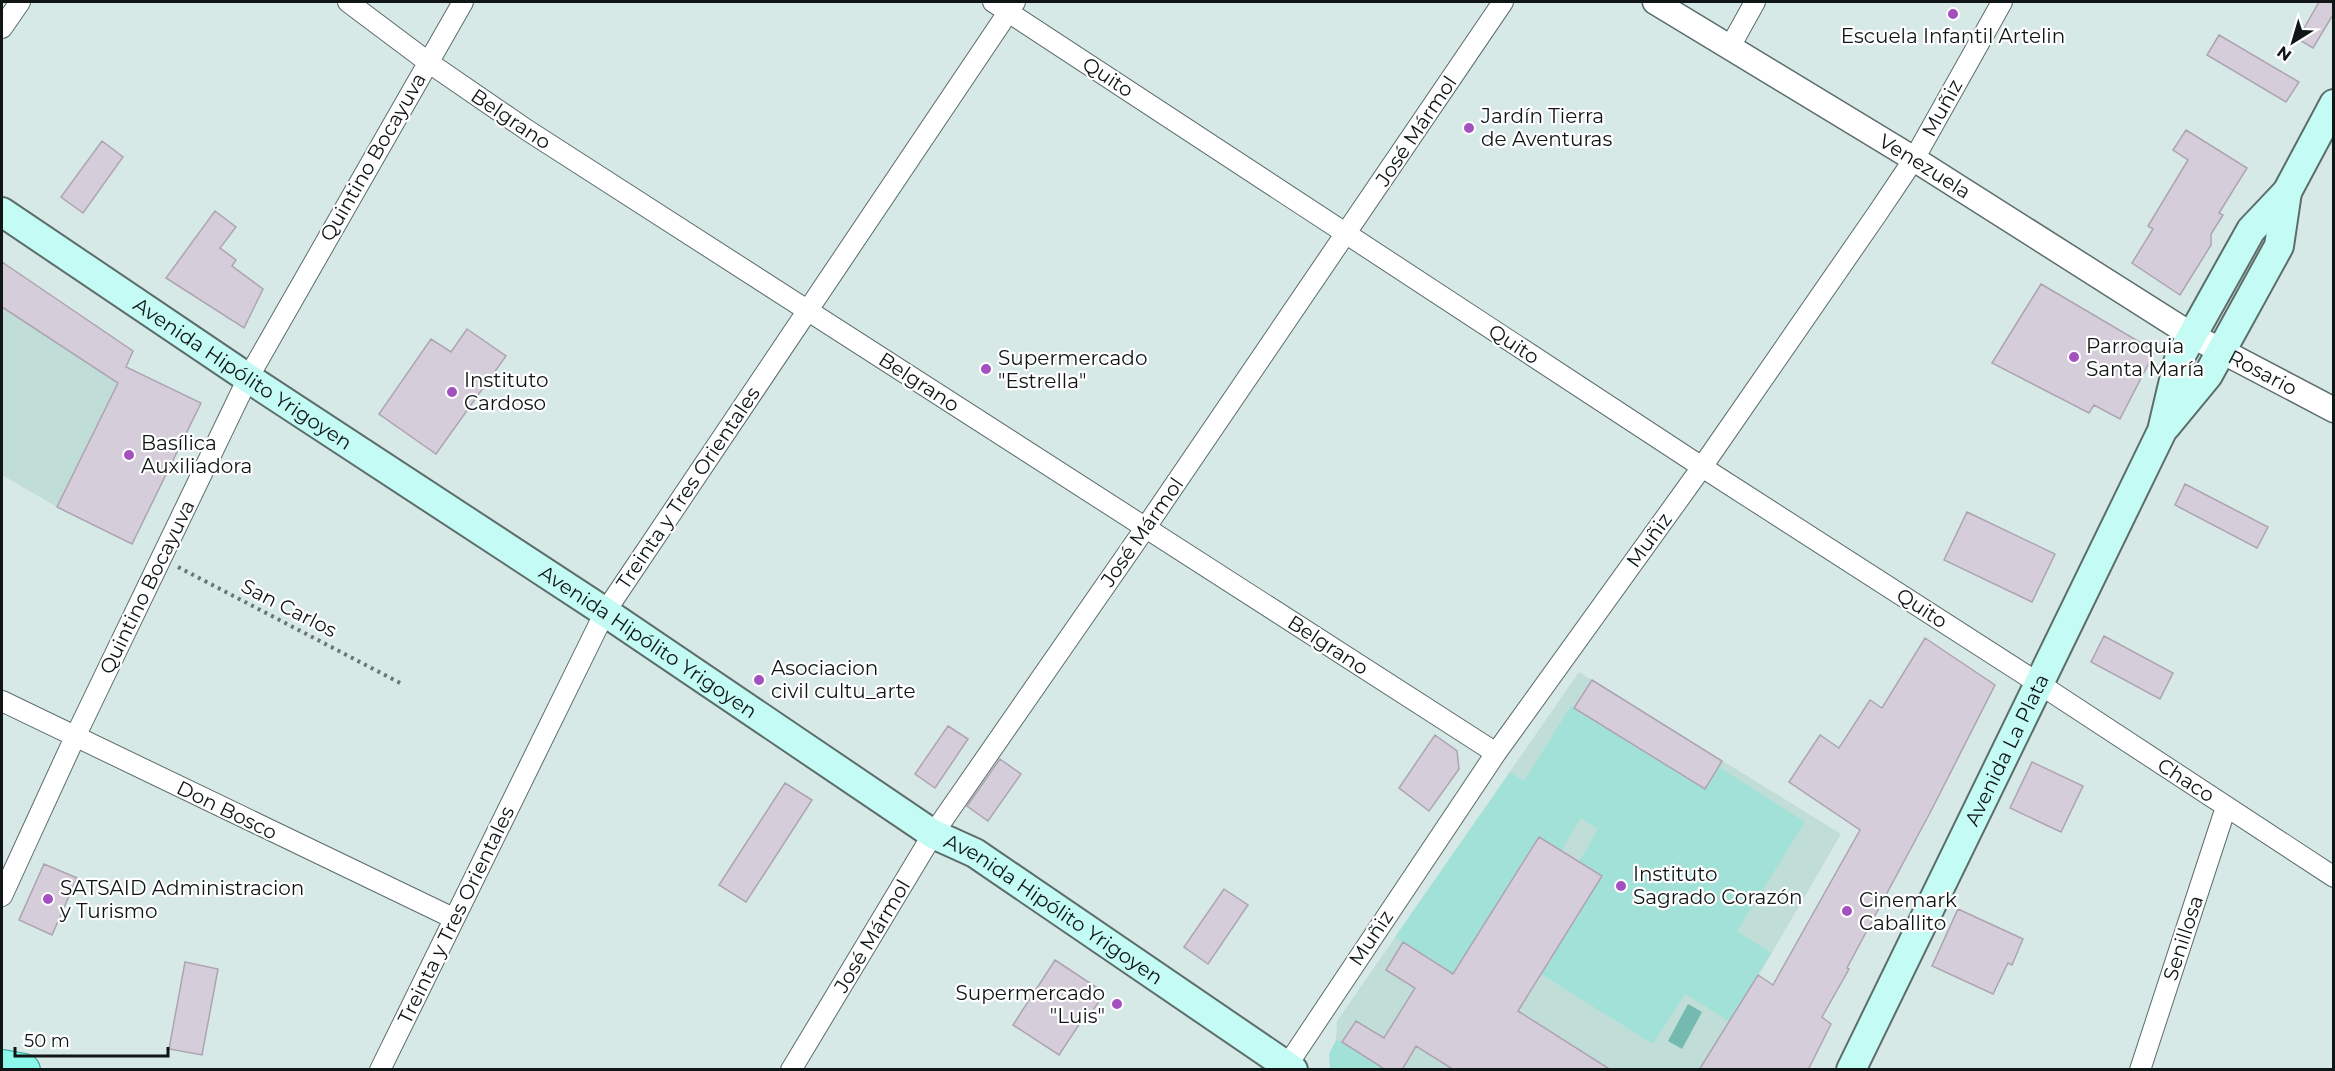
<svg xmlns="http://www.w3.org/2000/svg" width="2335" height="1071" font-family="Montserrat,sans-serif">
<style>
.built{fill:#c1ddd8}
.green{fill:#a2e1d7}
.water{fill:#75bab0}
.building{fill:#d6cdda;stroke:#ada4b1;stroke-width:1.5}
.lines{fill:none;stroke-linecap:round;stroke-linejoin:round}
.minor-casing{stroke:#5c6d6a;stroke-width:22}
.tertiary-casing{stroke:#5c6d6a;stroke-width:27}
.secondary-casing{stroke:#5c6d6a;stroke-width:32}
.primary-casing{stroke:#2ea497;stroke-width:34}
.path{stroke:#697674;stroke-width:4;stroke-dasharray:3 4.5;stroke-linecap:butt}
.minor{stroke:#fff;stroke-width:20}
.tertiary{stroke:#fff;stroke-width:24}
.secondary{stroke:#c5fbf5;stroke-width:28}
.primary{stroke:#8cf7eb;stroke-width:32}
.poi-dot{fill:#a451c0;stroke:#fff;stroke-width:2}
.labels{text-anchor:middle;stroke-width:4.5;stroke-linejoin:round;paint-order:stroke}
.poi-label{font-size:20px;fill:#0f1615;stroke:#fff;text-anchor:start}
.street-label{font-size:20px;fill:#0f1615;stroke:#fff}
</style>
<rect width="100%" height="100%" fill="#d6e9e6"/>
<path class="built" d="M2,262l131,89 -76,156 -55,-32z
M1579,672l262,162 -82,141 72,49 -23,45h-422l-50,-29 1,-19z"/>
<path class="green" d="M1571,706l134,83 14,-22 86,55 -68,109 34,22 -42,68 -44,-27 -32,50 -112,-70 61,-97 -23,-15 19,-33 -17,-11 -20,33 -22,-14 -93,149 -8,-22 -43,-27 115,-165 14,9z
M1336,1040l6,2 44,27h-56l-1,-15z"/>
<path class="water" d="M1688,1004l14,8 -20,37 -14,-8z"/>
<path class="building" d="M2319,2h15v11l-21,35 -15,-9z
M2219,35l80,47 -13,20 -79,-47z
M2186,130l61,38 -28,45 4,2 -12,19v11l-31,50 -48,-32 21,-34 -5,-3 40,-66 -15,-10z
M102,141l21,16 -40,56 -22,-16z
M215,211l21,16 -16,21 16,12 -4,6 31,23 -19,39 -78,-50z
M2,262l131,89 -7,16 75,36 -69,141 -75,-37 61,-124 -116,-76z
M2041,284l114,67 -35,68 -26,-14 -5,8 -97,-50z
M467,329l39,27 -70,98 -57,-40 52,-75 20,13z
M2185,484l83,43 -11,21 -82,-43z
M1967,512l88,42 -23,48 -88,-42z
M2104,636l69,37 -13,26 -69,-37z
M1925,638l70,47 -63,124 -85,159 2,1 -27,48 9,7 -23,46h-109l59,-95 15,10 87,-155 -71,-48 31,-47 19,13 31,-48 12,8z
M1592,680l130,81 -17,28 -131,-81z
M948,726l20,13 -33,49 -20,-14z
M1435,735l22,16 2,18 -30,42 -30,-23z
M1000,759l21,15 -33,47 -21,-15z
M2032,762l51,24 -22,46 -51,-24z
M785,783l27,17 -66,102 -27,-17z
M1539,837l63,39 -84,135 93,59h-157l-38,-24 -14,24h-16l-44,-28 14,-21 28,17 31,-50 -29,-18 17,-28 50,32z
M44,864l33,14 -25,57 -33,-15z
M1224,889l24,16 -40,59 -24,-17z
M1958,909l65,30 -11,26 -4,-2 -15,31 -61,-28z
M1055,960l50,33 -16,23 -3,-2 -27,41 -46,-30z
M185,962l33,7 -16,86 -33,-6z"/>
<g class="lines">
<g class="minor-casing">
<path id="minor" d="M348,2l80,60 99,68 969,623
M993,2l709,465 336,216 296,194
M2,28l18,-26
M1730,47l25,-45
M2,701l451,217
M2,896l73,-159 173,-359 215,-376
M380,1070l225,-458 410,-610
M791,1070l142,-236 213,-307 357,-525
M1284,1070l212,-317 206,-286 175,-253 37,-55 88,-157
M2140,1070l86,-263"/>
</g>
<g class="tertiary-casing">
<g id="tertiary">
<path id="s1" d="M1655,2l259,157 279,177 141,74"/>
</g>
</g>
<g class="secondary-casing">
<g id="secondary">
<path id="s2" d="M2,212l246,166 357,234 328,222 42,19 318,217"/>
<path d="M2166,426l42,-51 71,-129 8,-54"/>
<path id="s3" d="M1851,1070l311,-639 17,-72 72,-129 36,-38 47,-88"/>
</g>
</g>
<g class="primary-casing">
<path id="primary" d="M2,1066l22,4"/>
</g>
<path class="path" d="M178,567l226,118"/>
<use href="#minor" class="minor"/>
<use href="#tertiary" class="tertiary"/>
<use href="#secondary" class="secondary"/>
<use href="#primary" class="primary"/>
</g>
<g class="poi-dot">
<circle cx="1953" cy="14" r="6"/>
<circle cx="1469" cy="128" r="6"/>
<circle cx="2074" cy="357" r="6"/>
<circle cx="986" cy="369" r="6"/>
<circle cx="452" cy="392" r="6"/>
<circle cx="129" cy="455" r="6"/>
<circle cx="759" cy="680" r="6"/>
<circle cx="1621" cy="886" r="6"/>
<circle cx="48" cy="899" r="6"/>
<circle cx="1847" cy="911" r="6"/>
<circle cx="1117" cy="1004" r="6"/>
</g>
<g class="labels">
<g class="poi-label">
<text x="1953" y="43" text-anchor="middle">Escuela Infantil Artelin</text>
<text x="1481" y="123">Jardín Tierra<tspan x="1481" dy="23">de Aventuras</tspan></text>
<text x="2086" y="353">Parroquia<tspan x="2086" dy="23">Santa María</tspan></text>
<text x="998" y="365">Supermercado<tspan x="998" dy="23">"Estrella"</tspan></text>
<text x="464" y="387">Instituto<tspan x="464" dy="23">Cardoso</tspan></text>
<text x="141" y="450">Basílica<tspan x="141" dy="23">Auxiliadora</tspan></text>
<text x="771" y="675">Asociacion<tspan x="771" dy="23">civil cultu_arte</tspan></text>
<text x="1633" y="881">Instituto<tspan x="1633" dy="23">Sagrado Corazón</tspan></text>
<text x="60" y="895">SATSAID Administracion<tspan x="60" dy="23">y Turismo</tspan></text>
<text x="1859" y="907">Cinemark<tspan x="1859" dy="23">Caballito</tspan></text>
<text x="1105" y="1000" text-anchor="end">Supermercado<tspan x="1105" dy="23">"Luis"</tspan></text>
</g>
<g class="street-label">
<text transform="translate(1108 77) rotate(33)" y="7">Quito</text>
<text transform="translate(1942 108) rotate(-61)" y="7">Muñiz</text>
<text transform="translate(511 119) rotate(34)" y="7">Belgrano</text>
<text transform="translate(1416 131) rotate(-56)" y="7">José Mármol</text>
<text transform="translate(373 157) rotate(-60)" y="7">Quintino Bocayuva</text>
<text dy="7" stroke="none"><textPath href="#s1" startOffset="316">Venezuela</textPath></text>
<text transform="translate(1514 344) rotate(33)" y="7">Quito</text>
<text dy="7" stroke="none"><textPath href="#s2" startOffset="290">Avenida Hipólito Yrigoyen</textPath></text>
<text dy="7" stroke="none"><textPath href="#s1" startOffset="712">Rosario</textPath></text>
<text transform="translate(919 382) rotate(33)" y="7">Belgrano</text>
<text transform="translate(688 488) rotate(-56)" y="7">Treinta y Tres Orientales</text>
<text transform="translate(1142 532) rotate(-55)" y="7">José Mármol</text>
<text transform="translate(1649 540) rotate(-54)" y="7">Muñiz</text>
<text transform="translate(147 587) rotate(-64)" y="7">Quintino Bocayuva</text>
<text transform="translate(289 608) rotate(27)" y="7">San Carlos</text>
<text transform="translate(1922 608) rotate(33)" y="7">Quito</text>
<text dy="7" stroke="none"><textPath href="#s2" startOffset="776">Avenida Hipólito Yrigoyen</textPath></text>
<text transform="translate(1328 645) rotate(33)" y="7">Belgrano</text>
<text dy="7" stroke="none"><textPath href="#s3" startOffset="356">Avenida La Plata</textPath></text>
<text transform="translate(2186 780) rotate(33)" y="7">Chaco</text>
<text transform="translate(227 810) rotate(26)" y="7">Don Bosco</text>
<text dy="7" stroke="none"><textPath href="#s2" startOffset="1262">Avenida Hipólito Yrigoyen</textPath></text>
<text transform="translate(456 915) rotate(-64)" y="7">Treinta y Tres Orientales</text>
<text transform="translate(872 936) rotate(-59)" y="7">José Mármol</text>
<text transform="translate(1371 938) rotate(-56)" y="7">Muñiz</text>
<text transform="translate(2183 938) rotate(-72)" y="7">Senillosa</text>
</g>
</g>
<rect width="2335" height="1071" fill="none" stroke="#0f1615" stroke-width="6"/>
<g transform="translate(2293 42) rotate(217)" stroke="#ffffff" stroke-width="4.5" paint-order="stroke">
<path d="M0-4.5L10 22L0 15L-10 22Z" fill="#0f1615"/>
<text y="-9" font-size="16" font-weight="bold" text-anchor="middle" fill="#0f1615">N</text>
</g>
<path d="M15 1047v9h153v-9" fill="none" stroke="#0f1615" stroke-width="3"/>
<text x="24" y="1047" font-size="18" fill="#0f1615" stroke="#ffffff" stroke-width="4.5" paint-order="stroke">50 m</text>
</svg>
